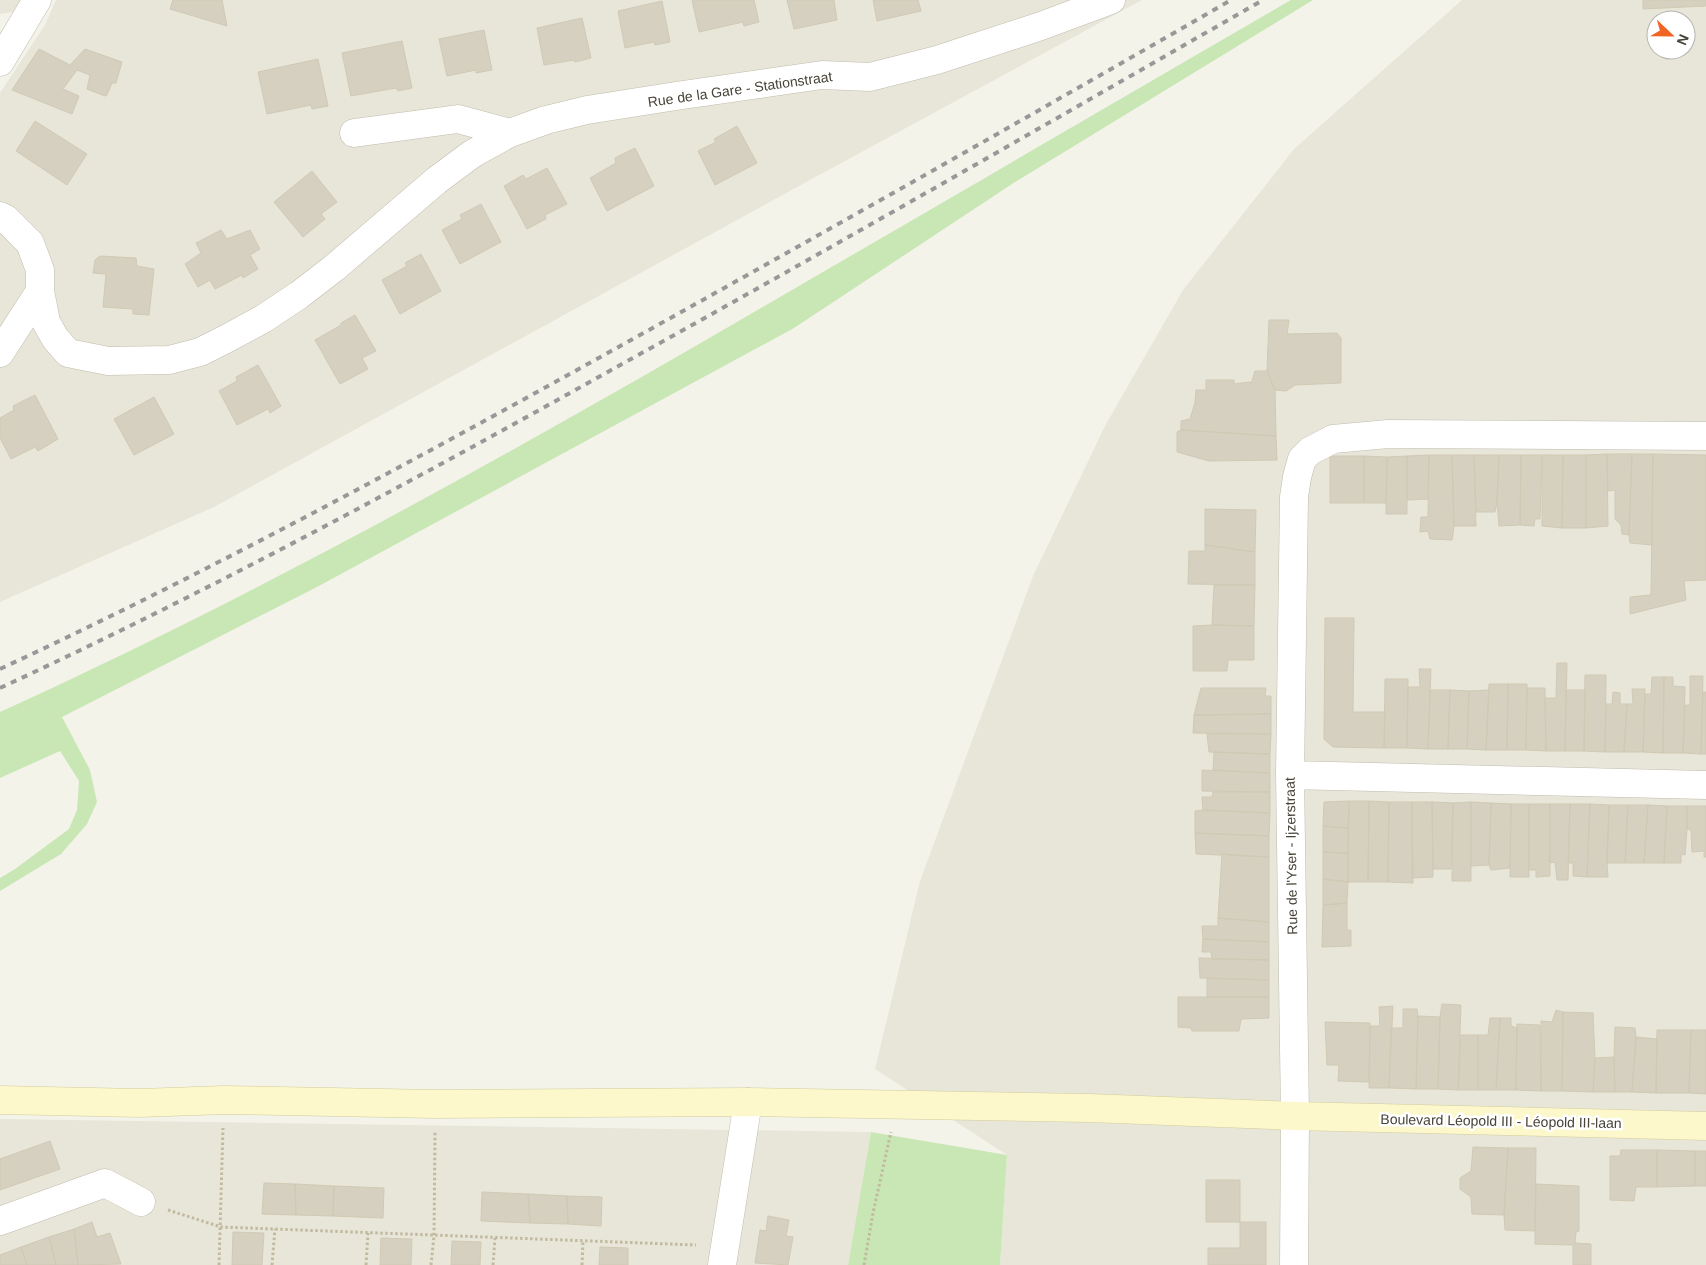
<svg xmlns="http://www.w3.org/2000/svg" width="1706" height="1265" font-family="Arial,sans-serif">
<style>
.residential{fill:#e8e6d9;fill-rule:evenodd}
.green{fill:#c9e6b5}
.building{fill:#d6d0c0;stroke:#d0c9b4}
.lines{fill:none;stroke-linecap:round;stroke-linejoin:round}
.minor-casing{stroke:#c0bcad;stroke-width:29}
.secondary-casing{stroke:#d2cc9c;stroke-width:29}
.path{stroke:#c1ba9f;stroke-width:3;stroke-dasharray:2.5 2.5;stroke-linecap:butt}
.minor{stroke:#fff;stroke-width:28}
.secondary{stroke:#fcf8cc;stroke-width:28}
.rail{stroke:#989898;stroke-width:4;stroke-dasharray:6 6;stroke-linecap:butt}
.labels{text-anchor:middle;stroke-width:5;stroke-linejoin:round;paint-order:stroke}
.street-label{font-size:14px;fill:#484438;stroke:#fff}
</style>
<rect width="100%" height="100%" fill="#f4f3ea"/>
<path class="residential" d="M0,0h20l-6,12 -14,2z
M56,0h1086l-332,180 -596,327 -214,95v-509l45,-68z
M1462,0h244v1265h-706l7,-110 -132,-86 45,-188 113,-305 73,-152 77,-134 111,-141zM1656,20h30v30h-30z
M0,1119l871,13 -23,133h-848z"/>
<path class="green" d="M1291,0h22l-301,184 -218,144 -477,259 -255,130 28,53 7,32 -10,22 -26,30 -61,37v-13l15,-9 54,-40 8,-19 2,-29 -19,-30 -60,27v-66c277,-126 542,-276 804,-429 162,-94 325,-189 487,-283z
M871,1132l136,23 -7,110h-152z"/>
<path class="building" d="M173,0h49l5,26 -57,-17z
M692,0h62l5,22 -15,4 -1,-4 -44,10z
M787,0h47l3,20 -43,9z
M873,0h45l3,11 -44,10z
M1643,0h63v6l-63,3z
M662,1l8,41 -15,3 -1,-3 -29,6 -7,-37z
M582,18l9,40 -16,4 -1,-2 -30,5 -7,-37z
M484,30l8,40 -16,3v-3l-29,6 -8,-37z
M402,41l10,47 -14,3 -2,-3 -45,8 -9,-43z
M39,49l31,16 15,-16 37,13 -6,21h-4l-5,12 -2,1 -18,-7 3,-14 -13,-5 -14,19 16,7 -7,18 -60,-24z
M318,59l10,47 -16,3 -1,-4 -44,9 -9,-42z
M35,121l52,33 -20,31 -51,-34z
M737,126l20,37 -42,22 -17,-34 18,-9 -2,-3z
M635,148l19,38 -47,25 -17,-33 26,-15 -1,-5z
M547,168l20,36 -22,11 1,4 -19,10 -23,-43 19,-11 3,4z
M312,171l25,31 -16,12 4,5 -22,18 -29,-35z
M481,204l20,38 -41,22 -18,-34 20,-11 -2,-4z
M221,230l6,9 23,-9 10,19 -10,6 8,14 -15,9 -1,-3 -27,14 -5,-9 -12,7 -13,-23 16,-11 -5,-10z
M421,254l20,37 -41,23 -18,-34 25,-14 -2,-3z
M100,256l36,2 1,8 17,3 -5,46 -16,-1v-5l-30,-2 3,-33 -13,-1 2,-13z
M355,315l21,36 -14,7 6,11 -28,15 -25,-44 26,-15v-2z
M1269,320h20l-2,14 50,-1 4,5v45l-46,2 -9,6 -11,-1 -8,-19z
M258,365l23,41 -11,7 -2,-4 -31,16 -18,-34 18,-10 -1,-4z
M1255,371h12l8,19 1,46 -95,-6v-9l9,-2 5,-16 1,-13h10v-10h28v4l16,-2 1,2z
M35,395l23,44 -20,12 -3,-4 -24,12 -11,-21v-20l14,-8 -1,-4z
M154,397l20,37 -40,21 -20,-36z
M1181,430l95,6 1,24 -68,1 -32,-9v-20z
M1607,454l1,72 -22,2v-73z
M1607,454h25l-3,81 -7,-1 -1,-9 -6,-6v-29l-7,1z
M1632,454h21l-1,91 -22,-2 -1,-8z
M1653,454l53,1v125l-22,1 2,19 -56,14v-17l21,-2z
M1429,455l-1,44 -21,1v-44z
M1429,455h23l2,71 -2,14 -22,-1 -2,-8 -8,1 1,-15h7z
M1452,455h22l2,71h-22z
M1474,455h25l-2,47 -2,10h-19z
M1499,455h22l-1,70 -21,1 -2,-24z
M1521,455h21l-2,64h-5l-1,7 -14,-1z
M1542,455h21l-1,73 -20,-2z
M1563,455h23v73h-24z
M1330,456h34v47h-34z
M1364,456l23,1 -1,46h-22z
M1407,456v58h-21l1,-57z
M1205,509l51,1 -1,42 -50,-7z
M1205,545l50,7v33l-67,-1 1,-33h16z
M1214,585h41l-1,41 -42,-1z
M1325,618h29l-1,94h32l-1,36 -51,-1 -9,-8z
M1212,625l42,1v34h-26l-1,11h-34v-45z
M1557,663h10l-2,88h-19l-1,-53h11z
M1419,669h12l-3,80 -21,-1 1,-61h12z
M1585,675h21l-1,77 -21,-1z
M1690,676h13l-2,78 -18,-1 2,-48h5z
M1652,677h12l-1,76 -20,-1 2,-58h6z
M1664,677h9v9l12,1 -2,66h-20z
M1385,679h23l-1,69h-23z
M1489,684h19l-1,66h-21z
M1508,684h19l-1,66h-19z
M1201,688h65l-1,8h6v18l-77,1z
M1527,688h18l1,63 -20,-1z
M1632,689h13l-2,63h-19l3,-48h6z
M1430,690h20l-2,59h-20z
M1450,690l19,1 -2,58h-19z
M1489,690l-3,60 -19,-1 2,-58z
M1566,690h19l-1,61h-19z
M1613,692l7,1v11h7l-3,48h-19l1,-48h6z
M1703,692h3v62h-5z
M1271,714v20l-78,-1 1,-18z
M1207,734h64l-1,20 -61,-2z
M1214,752l56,2v19l-57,-3z
M1202,770l68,3v19l-68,-1z
M1213,792h57v21l-67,-3 -1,-13h10z
M1349,801l-1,27 -25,-2 1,-24z
M1349,801h20l-1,81h-20z
M1369,801l20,1 -1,80h-20z
M1389,802h23l1,81 -25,-1z
M1412,802h20l1,75 -21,1z
M1432,802l21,1 -2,66h-18z
M1471,802l20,1 -2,62 -18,1z
M1471,802v79h-19l1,-78z
M1491,803l20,1 -1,64 -19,2 -2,-5z
M1511,804h18v73h-19z
M1529,804h21v72l-14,1v-7h-7z
M1550,804h20l-2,76h-11l-2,-18 -5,1z
M1570,804h20l-3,73 -14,-1v-13h-5z
M1590,804l19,1 -2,58 1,14h-21z
M1609,805h19l-3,58h-18z
M1628,805h20l-4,58h-19z
M1648,805l19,1 -3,57h-20z
M1667,806h20v23l-2,26 -4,-1v9h-17z
M1687,806h19v51h-2v-6l-12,1 -1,-22 -4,-1z
M1203,810l67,3 -1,23 -74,-3v-22z
M1323,826l25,2v25l-25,-1z
M1195,833l74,3v21l-73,-3z
M1323,852l25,1v29l-25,-3z
M1222,854l47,3v65l-51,-4z
M1323,879l25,3 -1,21 -24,2z
M1347,903v27h4v16l-29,1 1,-42z
M1218,918l51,4v20l-66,-3 -1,-13h16z
M1203,939l66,3v18l-57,-1 -1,-7h-9z
M1199,958l70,2v20l-69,-2z
M1207,978l62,2v17h-62z
M1178,997h91v21l-28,1 -2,12h-47l-1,-3 -13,-1z
M1442,1004l19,1 -3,85 -20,-1 2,-72z
M1393,1006l-4,82h-20l1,-62h10l-1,-19z
M1403,1009h14l1,7 -2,73 -27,-1 2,-60h12z
M1556,1010l7,2 -1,79h-21v-70l11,1z
M1563,1012l30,1 2,45 -2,34 -31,-1z
M1418,1016l22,1 -2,72h-22z
M1490,1018h10l-4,72h-18v-55h10z
M1500,1018h11v8l6,2 -1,62h-20z
M1325,1022l45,1 -1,59 -31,-1 1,-16h-12z
M1517,1024l23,1 1,66 -25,-1z
M1615,1027l20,1 1,9 -4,55h-17l-1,-35z
M1657,1030h34l-2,63h-33z
M1691,1030h15v64l-17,-1z
M1461,1035h17v55h-20z
M1636,1037l21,2 -1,54 -24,-1z
M1614,1057l1,35h-22l2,-34z
M50,1141l10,28 -60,21v-31z
M1473,1147l35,1 -4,67 -32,-1 -1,-17 -11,-8v-11l11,-7z
M1508,1148h28l-1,83 -30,-1 -1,-15z
M1621,1150h36v37h-21l-2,14 -24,-1v-44h10z
M1657,1150l38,1v35l-38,1z
M1695,1151h11v35h-11z
M1206,1180h34v42h-34z
M264,1183l31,1 1,31 -34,-1z
M295,1184l39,2 -1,30 -37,-1z
M1536,1184l43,2v45l-3,1 -1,11 16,1v21h-18v-20l-38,-1z
M334,1186l50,2 -1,30 -50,-2z
M482,1192l46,2 2,29 -49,-2z
M528,1194l39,2 1,28 -38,-1z
M567,1196l35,1 -1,29 -33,-2z
M768,1216l21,4 -3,16 7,1 -5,28 -33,-2 5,-33 6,1z
M92,1222l5,15 13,-4 11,31 -43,1 -4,-36z
M1240,1222h26v43h-58v-17h32z
M74,1229l4,36h-22l-7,-28z
M233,1232l31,1 -2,32h-30z
M49,1237l7,28h-29l-6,-18z
M381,1238l31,1 -1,26h-31z
M452,1241l29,1 -1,23h-29z
M21,1247l6,18h-27v-10z
M600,1247l28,1v17h-29z"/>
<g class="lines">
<g class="minor-casing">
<path id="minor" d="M0,62l37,-62
M354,133l104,-14 52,14
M0,216l6,3 24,24 10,27v21l6,31 9,16 13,15 40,8 61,-1 31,-8 24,-12 39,-21 36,-24 35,-27 103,-88 35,-26 38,-21 36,-13 41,-10 89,-14 146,-21 48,2 67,-17 104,-34 70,-26
M0,353l40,-62
M1290,775l416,10
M0,1221l105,-38 36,19
M722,1265l26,-163
M1294,1265l1,-149 -5,-341 4,-278 3,-20 5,-18 8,-8 23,-12 55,-5 318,2"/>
</g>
<g class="secondary-casing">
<path id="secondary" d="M0,1100l140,3 84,-3 211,4 313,-2 341,6 206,8 411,10"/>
</g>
<path class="path" d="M168,1210l53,17 475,18
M219,1265l4,-137
M272,1265l3,-36
M366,1265l2,-32
M431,1265l3,-29 1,-105
M493,1265l2,-27
M582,1265l1,-24
M864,1265l9,-52 18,-81"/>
<use href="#minor" class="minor"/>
<use href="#secondary" class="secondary"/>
<path class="rail" d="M0,669c215,-100 424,-214 631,-329 201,-112 401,-225 600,-340
M0,688c212,-98 418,-210 622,-324 215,-119 428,-242 641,-364"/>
</g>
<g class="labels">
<g class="street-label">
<text transform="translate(740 89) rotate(-8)" y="5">Rue de la Gare - Stationstraat</text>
<text transform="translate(1291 856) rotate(-91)" y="5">Rue de l'Yser - Ijzerstraat</text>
<text transform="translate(1501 1121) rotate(1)" y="5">Boulevard Léopold III - Léopold III-laan</text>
</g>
</g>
<g transform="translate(1671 35) rotate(112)"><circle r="24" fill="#ffffff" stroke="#b6b4af"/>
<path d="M0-4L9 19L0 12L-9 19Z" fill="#f06426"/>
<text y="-8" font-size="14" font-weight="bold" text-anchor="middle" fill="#484438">N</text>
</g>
</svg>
